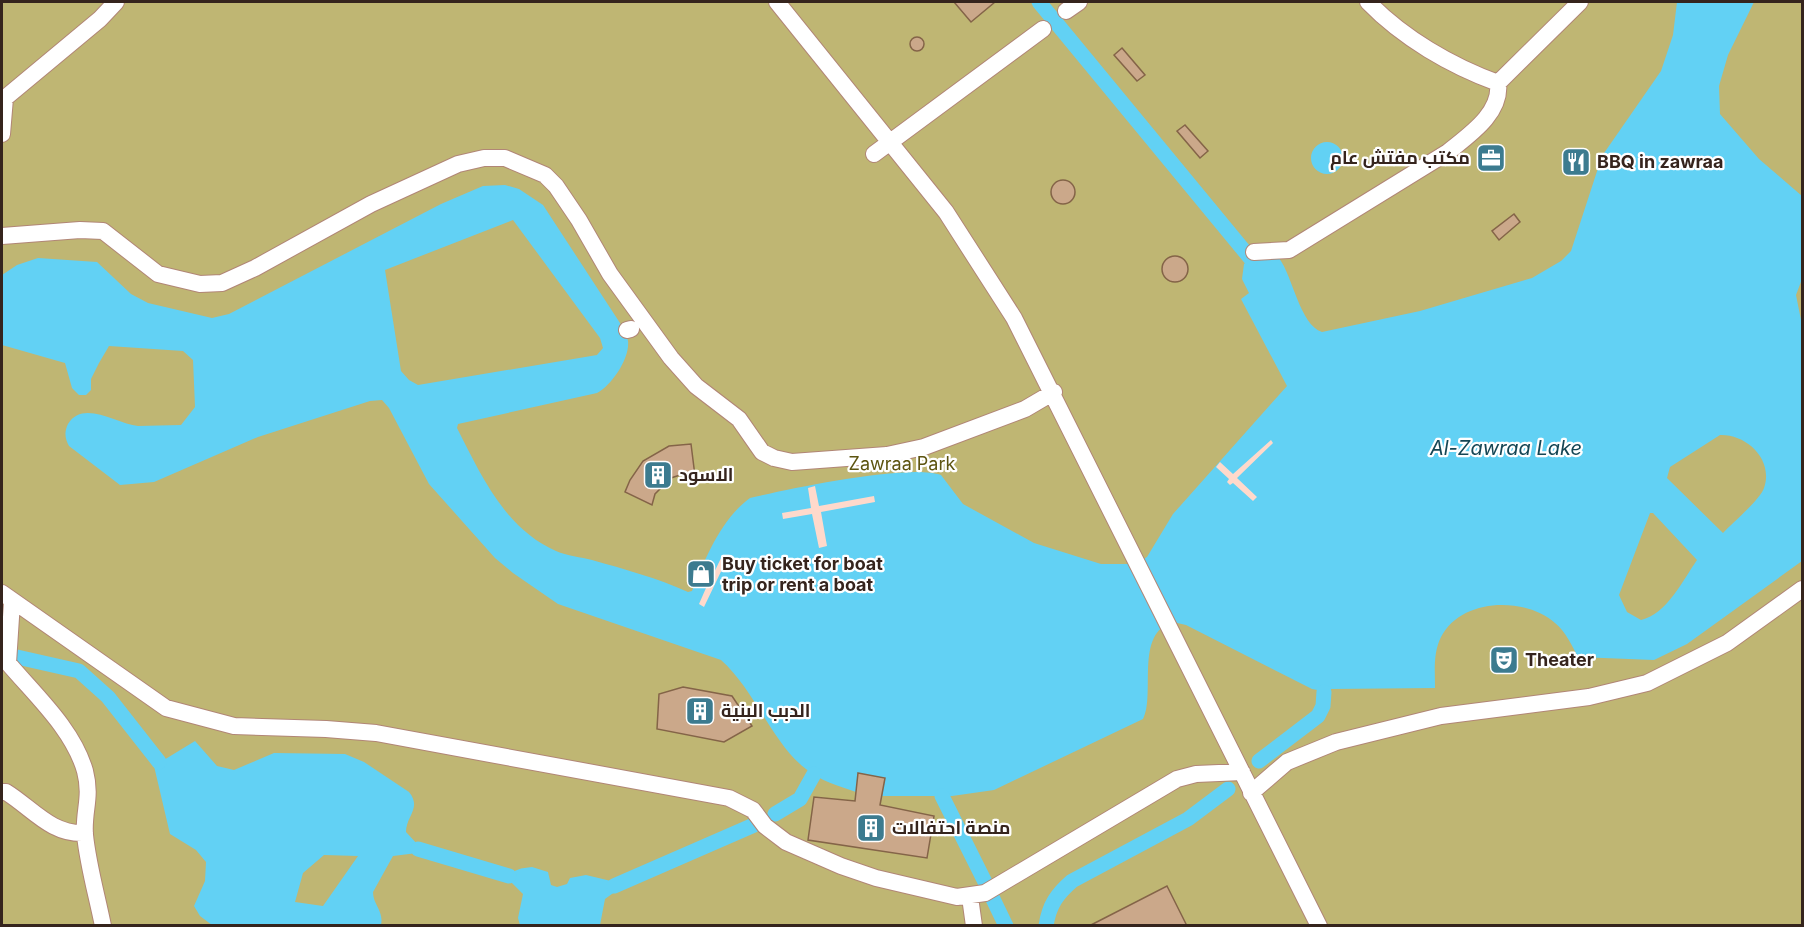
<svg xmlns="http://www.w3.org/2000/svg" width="1804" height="927" font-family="Inter,Cairo,sans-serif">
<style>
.green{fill:#bfb673}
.water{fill:#62d1f4;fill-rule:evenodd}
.pier{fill:#ffd9cb}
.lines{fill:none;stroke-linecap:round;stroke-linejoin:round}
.canal{stroke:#62d1f4;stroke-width:15}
.building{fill:#cba88a;stroke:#846448;stroke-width:1.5}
.minor-casing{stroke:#b18676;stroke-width:18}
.minor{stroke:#fff;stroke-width:16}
.labels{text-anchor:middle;stroke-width:4.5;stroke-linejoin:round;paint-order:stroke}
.poi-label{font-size:18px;font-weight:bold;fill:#35241d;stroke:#fff;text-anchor:start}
.park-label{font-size:18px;fill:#5d5410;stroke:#fff}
.water-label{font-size:20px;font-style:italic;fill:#154655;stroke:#fff}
</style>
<rect width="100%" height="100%" fill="#ffd9cb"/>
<path class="green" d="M2,2h1800v923l-1800,1z"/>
<path class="water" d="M1677,2h77l-26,53 -9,31 1,28 39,45 43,37v83l-6,16 6,30v236l-115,83 -33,16 -76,-3c-6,-11 -12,-25 -23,-34 -31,-27 -94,-25 -114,14 -8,16 -6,34 -6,51l-106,1 -1,3 -16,-3 -126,-64 -13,-3c-39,11 -17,73 -30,97l-149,71 -42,6h-70l3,-18 -29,14c-17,-6 -36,-11 -50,-23 -33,-25 -52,-80 -85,-109l-163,-56 -45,-31 -18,-15 -66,-74 -40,-76 -7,-8 -12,1 -112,36 -104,45 -34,3 -51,-39c-4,-7 -5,-14 -1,-22 15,-25 49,0 70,2 14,0 29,-1 43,-1l14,-18 -2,-47 -10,-9 -74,-5 -10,17 -8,16v11l-5,5h-7l-7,-7 -7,-25 -63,-18v-70l15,-10 21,-7 59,4 34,32 17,9 64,15 17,-4 212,-110 42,-18 22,-1 14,4 24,16 77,118c3,6 7,12 8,18 2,17 -16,44 -31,52l-139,31 -1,4c24,47 48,101 99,123 11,5 25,6 36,9 32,9 65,18 96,32l4,-1c13,-32 29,-72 58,-93 37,-9 160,-35 191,-23l22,29 71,39 67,21h34l12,-7 26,-43 114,-128 -46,-87 8,-6 -7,-14 2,-15 10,-8 25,2c14,19 21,67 43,74l98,-21 112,-33 29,-17 10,-10 31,-95 59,-85 12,-36zM513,220l87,118 3,10 -6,7 -179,30 -9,-5 -8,-9 -16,-101zM1720,435c26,-1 54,24 44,53 -4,12 -32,35 -41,45l-56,-55 3,-11zM1650,513h3l44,47c-14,20 -30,54 -56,60l-14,-8 -8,-17z
M1311 158a16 16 0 1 1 32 0a16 16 0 1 1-32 0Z
M195,741l22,25 17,4 40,-17 71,1 19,8 45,30c13,16 -3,24 -3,40l13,14 -2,7 -24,3 -20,36c0,13 11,19 8,33h-169l-12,-9 -6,-10 11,-25 1,-19 -10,-12 -26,-16 -16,-68zM324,855l34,1 -35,50 -28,-4 8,-29z
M532,867l16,5 3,13 6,2 10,-3 3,-6 16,-3 25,6 5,10 -11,8 -5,26h-80l-2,-7 5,-24 -15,-15c4,-10 14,-11 24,-12z"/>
<path class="pier" d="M1271,440l2,3 -36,35 20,19 -4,4 -20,-18 -3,2 -3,-3 2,-3 -13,-12 4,-5 13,12z
M815,486l4,20 55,-10 1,6 -54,10 6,34 -8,2 -7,-34 -29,5 -1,-6 29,-5 -3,-20z
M722,556l5,3 -23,48 -5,-3 7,-16 -11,-5 3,-5 11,5z"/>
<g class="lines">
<path class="canal" d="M1039,2l212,257
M17,657l62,14 29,26 51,65
M1259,761l59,-45 5,-10 1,-14
M942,796l43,86
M775,814l25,-15 14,-25
M418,849l91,27
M614,886l140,-61
M993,899l13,27
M1046,926c3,-21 11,-32 26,-45l116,-62 40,-30"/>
</g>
<path class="building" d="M954,2h41l-24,20z
M910 44a7 7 0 1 1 14 0a7 7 0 1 1-14 0Z
M1122,48l23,27 -8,6 -23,-26z
M1185,125l23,26 -8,7 -23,-27z
M1051 192a12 12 0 1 1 24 0a12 12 0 1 1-24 0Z
M1514,214l6,8 -21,18 -7,-9z
M1162 269a13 13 0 1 1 26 0a13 13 0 1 1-26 0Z
M691,444l4,32 -15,-1 -9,3 -16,16 -3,11 -27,-13 5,-12 13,-19 26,-15z
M683,687l49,9 20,30 -28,16 -67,-13 2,-35z
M858,773l27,5 -5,27 54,11 -7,42 -119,-18 6,-43 41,4z
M1167,886l20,40h-98z"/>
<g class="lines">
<g class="minor-casing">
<path id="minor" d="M777,2l169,210 68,106 305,608
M1368,2c35,36 83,64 130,81
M1066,11l13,-9
M1498,83l82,-81
M2,134l3,-36 95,-79 16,-17
M874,154l169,-125
M2,236l78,-6 23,1 55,43 42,10 22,-1 33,-15 116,-64 87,-40 26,-6h21l40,17 11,11 23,34 31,54 61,84 25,28 43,33 23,33 12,6 18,4 95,-7 37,-8 101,-38 29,-17
M1254,252l35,-2 159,-98c21,-17 54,-39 50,-69
M627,330l4,-1
M2,593l164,115 68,18 92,3 50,4 353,65 24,12 12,16 21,16 55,24 35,12 81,19 28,-4 192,-114 19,-5 46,-2
M12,602l-4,61c27,32 65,66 77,108 7,27 -2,40 0,64 3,30 12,61 18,91
M2,792h4c26,16 45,43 79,41
M1251,793l36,-31 49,-20 105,-26 148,-19 58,-14 80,-40 75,-54
M970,897l4,29"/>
</g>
<use href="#minor" class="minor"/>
</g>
<defs>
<g id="office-square" transform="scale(1.5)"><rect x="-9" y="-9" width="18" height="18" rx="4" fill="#3c7b8f" stroke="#fff"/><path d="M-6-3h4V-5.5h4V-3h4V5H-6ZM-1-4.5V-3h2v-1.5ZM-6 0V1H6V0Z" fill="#fff"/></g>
<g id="restaurant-square" transform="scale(1.5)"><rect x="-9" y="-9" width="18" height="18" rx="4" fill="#3c7b8f" stroke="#fff"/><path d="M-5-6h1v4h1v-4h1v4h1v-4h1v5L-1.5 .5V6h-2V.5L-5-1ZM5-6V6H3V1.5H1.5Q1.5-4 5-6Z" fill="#fff"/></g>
<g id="building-square" transform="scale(1.5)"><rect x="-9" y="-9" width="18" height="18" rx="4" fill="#3c7b8f" stroke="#fff"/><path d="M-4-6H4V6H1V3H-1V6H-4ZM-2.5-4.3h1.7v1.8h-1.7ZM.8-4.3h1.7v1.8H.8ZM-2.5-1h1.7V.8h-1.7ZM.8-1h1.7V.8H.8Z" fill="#fff"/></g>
<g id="shop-square" transform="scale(1.5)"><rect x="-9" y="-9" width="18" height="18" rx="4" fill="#3c7b8f" stroke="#fff"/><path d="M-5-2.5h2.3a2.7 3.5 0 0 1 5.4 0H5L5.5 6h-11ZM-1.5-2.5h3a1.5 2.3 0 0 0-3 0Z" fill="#fff"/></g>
<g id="theatre-square" transform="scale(1.5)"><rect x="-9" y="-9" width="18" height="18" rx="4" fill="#3c7b8f" stroke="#fff"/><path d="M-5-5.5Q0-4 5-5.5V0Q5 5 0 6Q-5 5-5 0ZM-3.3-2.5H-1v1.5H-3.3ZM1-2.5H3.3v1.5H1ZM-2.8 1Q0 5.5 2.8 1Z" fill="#fff"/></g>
</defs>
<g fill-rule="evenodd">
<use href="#office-square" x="1491" y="158"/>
<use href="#restaurant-square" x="1576" y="162"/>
<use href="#building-square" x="658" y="475"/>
<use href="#shop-square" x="701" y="574"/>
<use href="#theatre-square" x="1504" y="660"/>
<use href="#building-square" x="700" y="711"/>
<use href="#building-square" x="871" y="828"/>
</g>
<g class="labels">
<g class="poi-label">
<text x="1470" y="164" text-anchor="end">مكتب مفتش عام</text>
<text x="1597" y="168">BBQ in zawraa</text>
<text x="679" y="481">الاسود</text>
<text x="722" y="570">Buy ticket for boat<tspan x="722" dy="21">trip or rent a boat</tspan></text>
<text x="1525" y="666">Theater</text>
<text x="721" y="717">الدبب البنية</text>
<text x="892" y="834">منصة احتفالات</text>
</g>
<g class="park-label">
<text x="902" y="470">Zawraa Park</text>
</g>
<g class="water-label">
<text x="1506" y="455">Al-Zawraa Lake</text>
</g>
</g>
<rect width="1804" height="927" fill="none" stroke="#35241d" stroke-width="6"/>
</svg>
